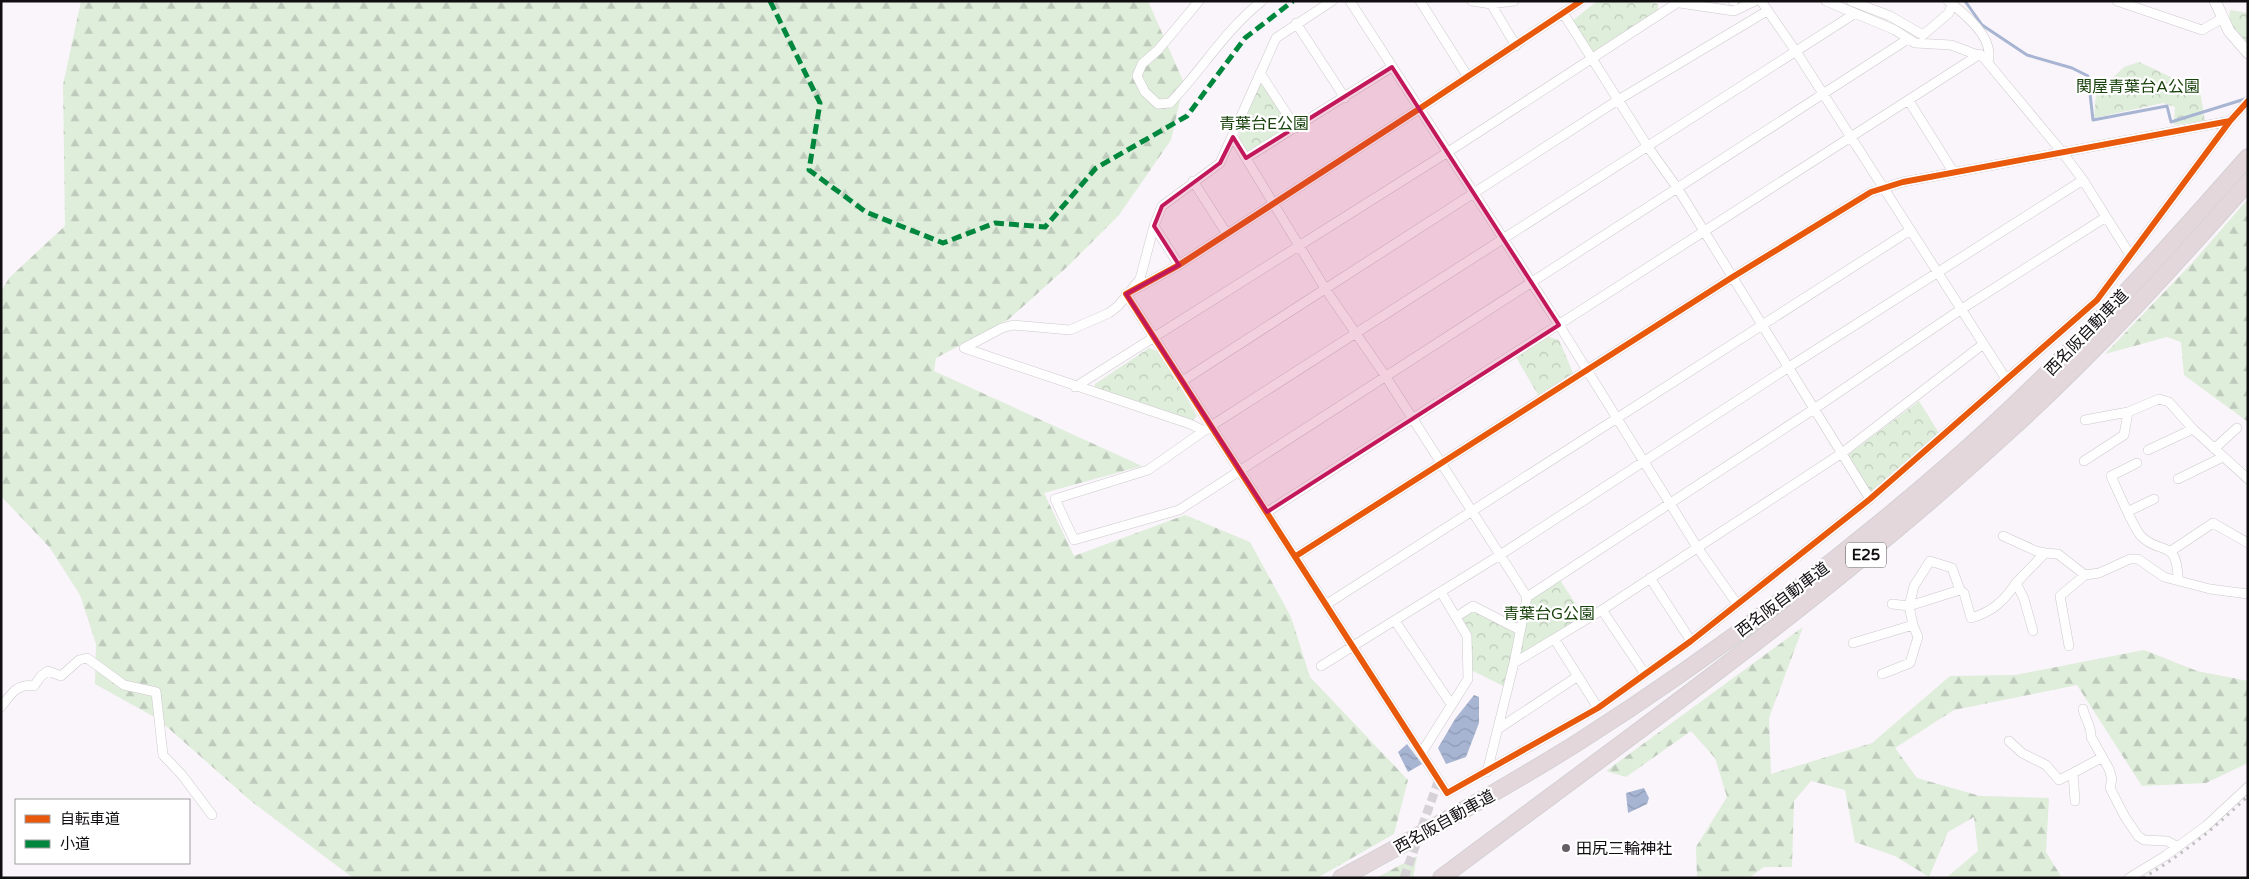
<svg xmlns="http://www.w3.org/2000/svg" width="2249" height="879" font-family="'Varela Round','Noto Sans JP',sans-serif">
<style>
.forest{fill:url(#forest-firs)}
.park{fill:url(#park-crowns)}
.water{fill:url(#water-waves)}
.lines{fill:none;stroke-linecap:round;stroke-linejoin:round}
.stream{stroke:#a7b5d3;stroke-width:3}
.minor-tunnel{stroke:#d7d2d7;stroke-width:9;stroke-dasharray:9 4.5;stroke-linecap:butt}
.minor-casing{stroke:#cdc9cd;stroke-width:10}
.tertiary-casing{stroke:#cdc9cd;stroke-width:12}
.motorway-casing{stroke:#d3d0d3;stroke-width:18}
.minor{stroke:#fefefe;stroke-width:9}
.tertiary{stroke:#fefefe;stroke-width:11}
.motorway{stroke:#e4d7db;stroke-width:16}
.rail{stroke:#c2c1c2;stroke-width:3;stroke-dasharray:2.5 5;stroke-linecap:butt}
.quiet{stroke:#00873e;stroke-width:5;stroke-dasharray:10 5;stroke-linecap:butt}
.cycleway-casing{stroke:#fff;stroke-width:9}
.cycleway{stroke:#e8590c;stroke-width:6}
.marked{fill:#c2185b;fill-opacity:0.2;stroke:#c2185b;stroke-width:4;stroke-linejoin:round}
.poi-dot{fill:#635f63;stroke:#fff;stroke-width:2}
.labels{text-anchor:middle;stroke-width:4.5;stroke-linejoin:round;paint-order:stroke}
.shield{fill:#fff;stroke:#585658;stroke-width:1}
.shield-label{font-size:15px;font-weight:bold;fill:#110e11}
.park-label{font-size:16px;fill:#19420c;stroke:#fff}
.street-label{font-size:16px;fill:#110e11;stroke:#fff}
.poi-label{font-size:16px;fill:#110e11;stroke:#fff;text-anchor:start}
</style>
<defs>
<pattern id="forest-firs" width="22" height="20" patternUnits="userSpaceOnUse" patternTransform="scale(1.25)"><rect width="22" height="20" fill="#dfeddb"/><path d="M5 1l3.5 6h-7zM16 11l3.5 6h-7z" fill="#becabb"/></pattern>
<pattern id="park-crowns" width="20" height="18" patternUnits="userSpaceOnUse" patternTransform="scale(1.25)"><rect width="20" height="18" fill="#dfeddb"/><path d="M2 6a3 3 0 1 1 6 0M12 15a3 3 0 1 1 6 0" fill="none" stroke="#becabb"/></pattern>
<pattern id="water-waves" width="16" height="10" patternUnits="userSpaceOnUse" patternTransform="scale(1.25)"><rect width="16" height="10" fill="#a7b5d3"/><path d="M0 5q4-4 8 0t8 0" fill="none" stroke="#8f9ab4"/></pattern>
</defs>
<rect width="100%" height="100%" fill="#faf5fa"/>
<path class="forest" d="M81,1h1067l36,82 -13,57 -52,75 -52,52 -58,52 -73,39 -2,13 208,95 -98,27 30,63 111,-41 65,27 41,75 19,60 98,103 -14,54 -77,44h-964l-102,-77 -93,-82 -63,-35 1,-40 -16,-49 -30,-47 -49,-52v-204l8,-14 56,-52 -2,-141z
M2248,199v223l-64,-47 -3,-33 -14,-5 -62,17 88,-92z
M1803,627l-34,91 2,56 101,-31 78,-67 65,-1 129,-25 53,21 51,10v82l-42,20 -64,3 -65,-101 -123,25 -59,38 22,30 63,18 69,2 -3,54 16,26h-116l32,-27 -4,-34 -26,15 -19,45 -34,-21 -40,-14 -10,-52 -34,-9 -17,20 -2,66h-28l-15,11h-52l-1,-31 31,-50 -12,-39 -24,-27 -65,46 -20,-6z
M1417,856l-4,22h-37z"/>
<path class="park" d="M1597,1h49l12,3v9l-66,41 -21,-32z
M2230,10l18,3v31l-19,-22z
M2139,62l61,29 5,30 -31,4 1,-18 -12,-4 -69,15 2,-24 28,-27z
M1260,83l11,13 16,29 -1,7 -36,21 -5,-3 -7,-12z
M1546,336l13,4 14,33 -35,22 -22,-38z
M1149,348l10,4 38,64 -5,5 -98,-31 1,-6z
M1919,401l20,32 -69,59 -9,-9 -13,-28z
M1560,580l24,37 -66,40 11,-56z
M1474,610l43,22 -12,55 -34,-17v-37l-11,-15z"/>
<path class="water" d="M1474,695l5,2v26l-13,34 -20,7 -8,-16 17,-29z
M1407,744l15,20 -14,8 -10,-20z
M1644,788l5,10 -2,6 -19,9 -2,-20z"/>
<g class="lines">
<path class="stream" d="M1965,1l17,24 45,30 45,13 16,8 5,44 74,-14 4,16 74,-23"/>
<path class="minor-tunnel" d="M1404,878l35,-99"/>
<g class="minor-casing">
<path id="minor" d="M1199,1l-41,49 -16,14 -5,12 8,16 13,12 12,-1c32,-33 55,-73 92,-102
M1350,1l209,324 138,222 40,57
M1420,1l48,76
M1472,1l19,3 23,-3
M1581,1l-162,108 -240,156 -53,29 321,499 151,-85 93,-67 179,-142 227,-199 133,-179
M1733,1h1
M1761,1l36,52 209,326
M1826,1l69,29 20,13 36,2 32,12 79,95 21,28 47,75
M1851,1l39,15 33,19 26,-22 4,-12
M1948,1c18,14 47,37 40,61
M2117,1l85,29 21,-12
M1673,2l61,9 21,-10
M1491,4l25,42
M1563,13l85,134 30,42 192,310
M1854,14l-643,412 -63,44 -93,29 19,41 105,-30 729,-471
M1296,23l49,75
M1260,73l36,55
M1909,101l45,72
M1233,137l93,153 60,87 141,220 -13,66 -27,109
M1246,158l146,-91
M1193,181l34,53
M1154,226l8,-20 58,-43 56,-125 56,-37
M1179,265l-25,-39 -14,53 -22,27 -9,7 -39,17 -57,-5 -11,3 -38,20 226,76 14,7
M1184,380l434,-280 149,-89
M1075,387l373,-235 229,-149
M2085,420l43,-8 31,-13 10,3 24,27 55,50
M2214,449l23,-21
M2148,450l45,-21
M2084,461l40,-26 4,-23
M2137,463l-26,13c6,13 23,53 30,60 19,20 36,1 37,43
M2178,479l45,-22
M2129,511l25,-12
M1267,512l713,-458
M2003,536l33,15 9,2
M2171,551l42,-28 35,20
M1296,556l435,-278 140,-86 32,-10 327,-61 18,-20
M1650,578l41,63
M1527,597l287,-188 146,-99 146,-93
M1327,604l582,-373
M1892,604l17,2 5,-20 16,-25 22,7 8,22
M1602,610l43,64
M1456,617l17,-11 47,24
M1395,621l56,83
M2033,631l-9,-32 -8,-16 29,-30 13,1 27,21
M1555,640l43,68
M1853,643l60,-18 -4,-19 51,-16 4,3 7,25c21,-6 33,-17 45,-35
M2069,646l-9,-50 25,-21 14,-2 31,-14h8l26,18 46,12 38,5
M1514,663l88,-53 240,-157 140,-108
M1321,666l179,-111 289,-188 294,-187
M1882,674l28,-11 8,-26 -5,-12
M1,707c10,-13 16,-24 33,-21l7,-10 7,-5 13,5 18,-16 8,-2 37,27 32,7 7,63 19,20 30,40
M2083,709c2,10 9,18 8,28l18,32 3,10 -2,9 15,29 13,19 6,4 23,1 11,6
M1498,729l80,-53
M2009,741l13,12 24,12 13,15 14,-7
M1422,752l46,-73 -1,-43 -26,-44
M2075,801l-2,-28 28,-15
M2129,878l36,-22 41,-30 42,-39"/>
</g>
<g class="tertiary-casing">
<path id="tertiary" d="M2215,1l14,30 19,22"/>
</g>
<g class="motorway-casing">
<path id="motorway" d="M1341,878c81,-44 161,-88 239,-137 128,-82 251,-174 366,-274 109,-94 206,-201 302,-310
M1441,878c193,-145 391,-284 569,-448 85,-77 162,-162 238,-248"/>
</g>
<use href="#minor" class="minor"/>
<use href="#tertiary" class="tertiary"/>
<use href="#motorway" class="motorway"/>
<path class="rail" d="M2143,878c39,-23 73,-51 105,-82"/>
<path class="quiet" d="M770,1l50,102 -11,67 57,42 77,31 52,-20 50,4 51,-59 91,-52 58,-78 48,-37"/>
<g class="cycleway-casing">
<path id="cycleway" d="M1581,1l-162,108 -240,156 -53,29 321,499 151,-85 93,-67 179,-142 227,-199 133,-179
M1296,556l435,-278 140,-86 32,-10 327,-61 18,-20"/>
</g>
<use href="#cycleway" class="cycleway"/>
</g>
<path class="marked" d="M1392,67l167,258 -292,187 -141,-218 53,-29 -25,-39 8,-20 58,-43 13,-26 13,21z"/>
<circle class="poi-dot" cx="1566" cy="848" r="5"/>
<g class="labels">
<rect class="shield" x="1846" y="542.5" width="40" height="25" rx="4"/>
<g class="shield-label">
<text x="1866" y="560">E25</text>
</g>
<g class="park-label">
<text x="2138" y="92">関屋青葉台A公園</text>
<text x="1264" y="129">青葉台E公園</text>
<text x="1549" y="619">青葉台G公園</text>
</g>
<g class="street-label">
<text transform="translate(2086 332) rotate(-46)" y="6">西名阪自動車道</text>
<text transform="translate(1782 599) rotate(-37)" y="6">西名阪自動車道</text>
<text transform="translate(1444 821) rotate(-29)" y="6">西名阪自動車道</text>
</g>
<g class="poi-label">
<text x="1576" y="854">田尻三輪神社</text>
</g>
</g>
<rect width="2249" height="879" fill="none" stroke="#110e11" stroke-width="5"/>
<rect x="15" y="799" width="175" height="65" fill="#ffffff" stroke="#a09fa0"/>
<rect x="25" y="815" width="25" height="8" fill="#e8590c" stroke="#a09fa0"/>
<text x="60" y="824" font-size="15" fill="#110e11">自転車道</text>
<rect x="25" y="840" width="25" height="8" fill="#00873e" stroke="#a09fa0"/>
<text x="60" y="849" font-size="15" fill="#110e11">小道</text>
</svg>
